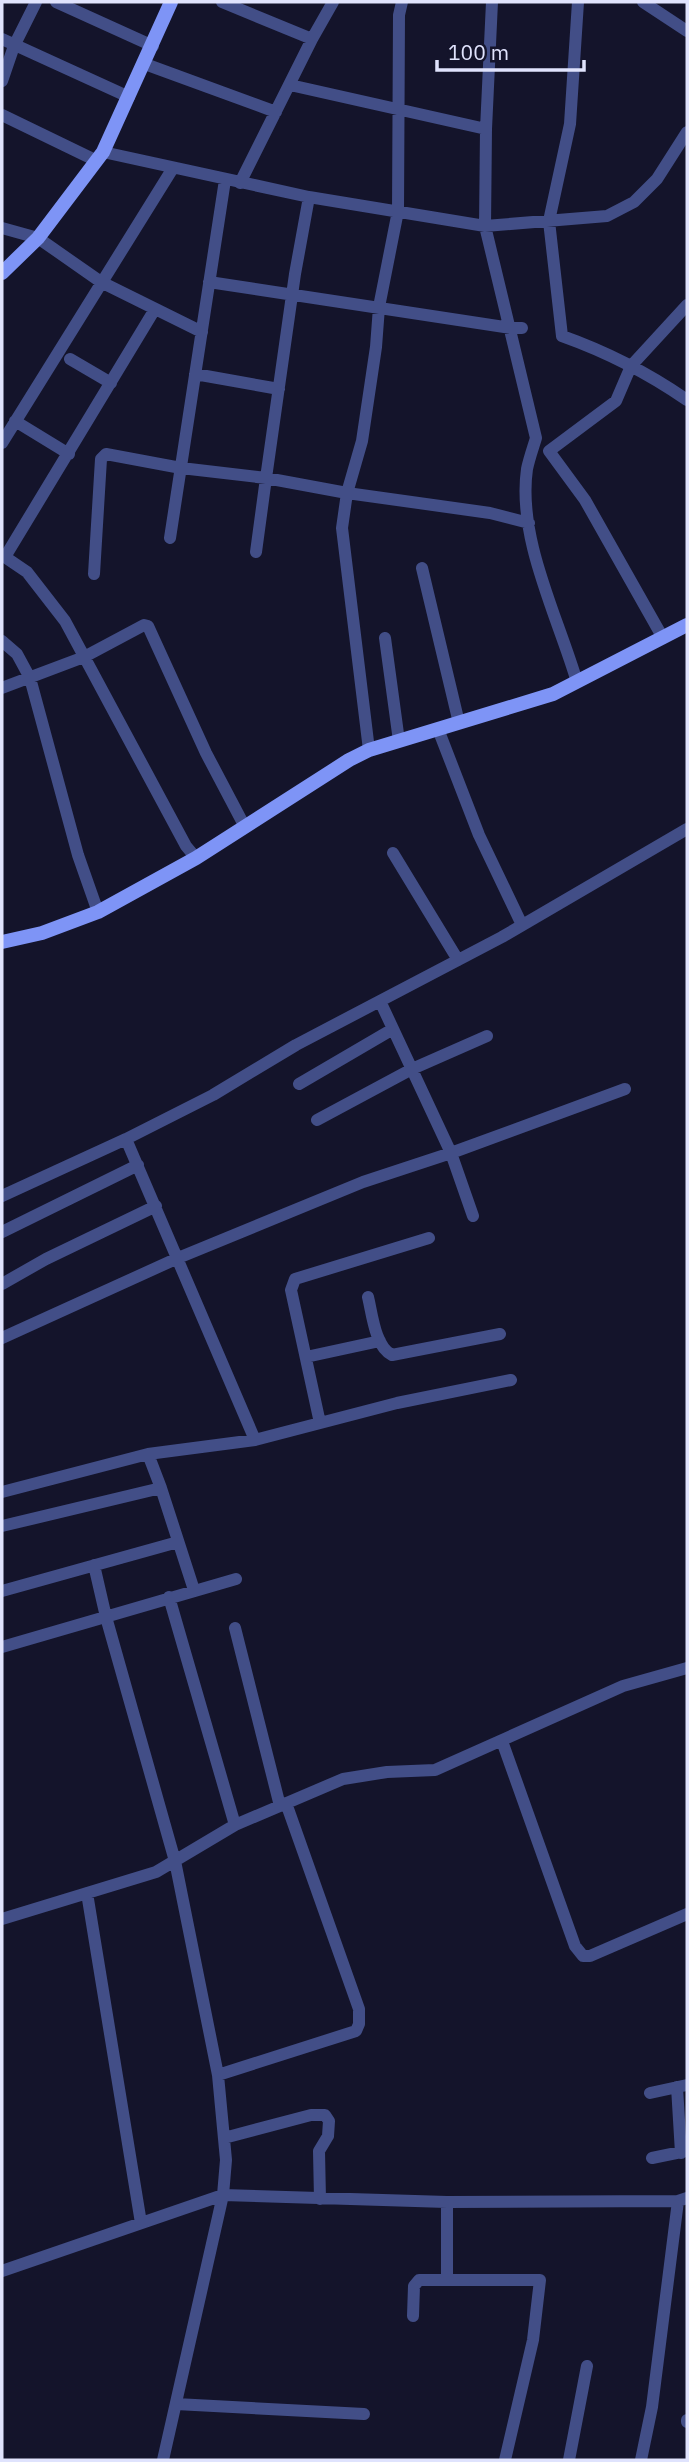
<svg xmlns="http://www.w3.org/2000/svg" width="689" height="2462" font-family="'IBM Plex Sans',sans-serif">
<style>
.lines{fill:none;stroke-linecap:round;stroke-linejoin:round}
.street{stroke:#424e87;stroke-width:12}
.secondary{stroke:#7e94f6;stroke-width:14}
</style>
<rect width="100%" height="100%" fill="#14142b"/>
<g class="lines">
<path class="street" d="M56,2l97,44
M222,2l90,37
M492,2l-6,127 -1,97 51,212c-3,10 -7,21 -9,31 -10,69 31,148 50,213
M578,2l-8,122 -21,97 13,115c45,16 86,37 125,64
M643,2l44,29
M2,39l127,58
M145,64l131,48
M2,81l12,-35 22,-44
M290,85l196,44
M2,115l95,46
M103,152l206,45 176,29 122,-10 27,-14 23,-23 30,-47
M240,183l72,-144 21,-37
M309,197l-14,77 -29,204 81,15 143,20 39,10
M2,228l36,10 63,44 101,50
M209,282l302,46h11
M70,359l41,24
M195,374l84,15
M15,421l54,33
M2,443l171,-275
M170,538l55,-358
M2,555l25,17 38,49 121,225 10,12
M5,557l150,-248
M422,568l37,155
M94,574l7,-115 5,-5 75,14 85,10 -10,74
M385,638l14,103
M663,638l-78,-138 -36,-49 67,-50 15,-35 56,-61
M2,641l15,13 13,24 48,177 20,57
M2,688l82,-31 60,-32 4,1 58,127 39,74
M438,729l41,106 43,90
M369,750l-27,-222 5,-35 15,-52 14,-94 3,-40 19,-96 1,-196 3,-13
M393,853l65,107
M380,1001l71,152 22,63
M299,1084l94,-55
M317,1120l95,-51 75,-33
M126,1139l129,301
M2,1196l124,-57 87,-44 83,-50 206,-108 185,-108
M2,1232l136,-67
M2,1284l44,-25 110,-53
M368,1297c4,16 7,50 24,58l108,-21
M2,1338l176,-80 185,-76 88,-29 174,-64
M306,1357l74,-16
M320,1423l-29,-133 4,-11 134,-41
M148,1454l13,34 33,102
M2,1492l146,-38 107,-14 142,-37 114,-23
M2,1526l159,-38
M94,1565l12,52 69,244 43,214 8,85 -3,35 -60,265
M2,1591l176,-49
M169,1597l66,228
M235,1628l45,178
M2,1647l234,-68
M502,1741l73,205 8,10h7l97,-42
M87,1893l54,330
M2,1919l154,-47 79,-47 108,-46 44,-7 48,-2 188,-84 64,-18
M218,2075l138,-44 3,-7v-15l-73,-206
M677,2087l4,66
M650,2093l37,-8
M224,2138l87,-23h14l4,6 -1,15 -9,15 1,48
M652,2158l34,-7
M2,2271l221,-76 224,7 231,-1 9,-3
M447,2279v-77
M413,2316l1,-30 5,-6h121l-7,60 -28,120
M176,2404l188,10
M687,2420v2
M569,2460l18,-94
M641,2460l11,-53 26,-206"/>
<path class="secondary" d="M2,273l36,-35 65,-86 68,-150
M2,942l40,-9 56,-21 98,-54 153,-98 20,-10 184,-56 134,-69"/>
</g>
<rect width="689" height="2462" fill="none" stroke="#e0e3fd" stroke-width="7"/>
<path d="M437 60v10h147v-10" fill="none" stroke="#e0e3fd" stroke-width="3.5"/>
<text x="448" y="60" font-size="21" fill="#e0e3fd" stroke="#14142b" stroke-width="5" paint-order="stroke">100 m</text>
</svg>
